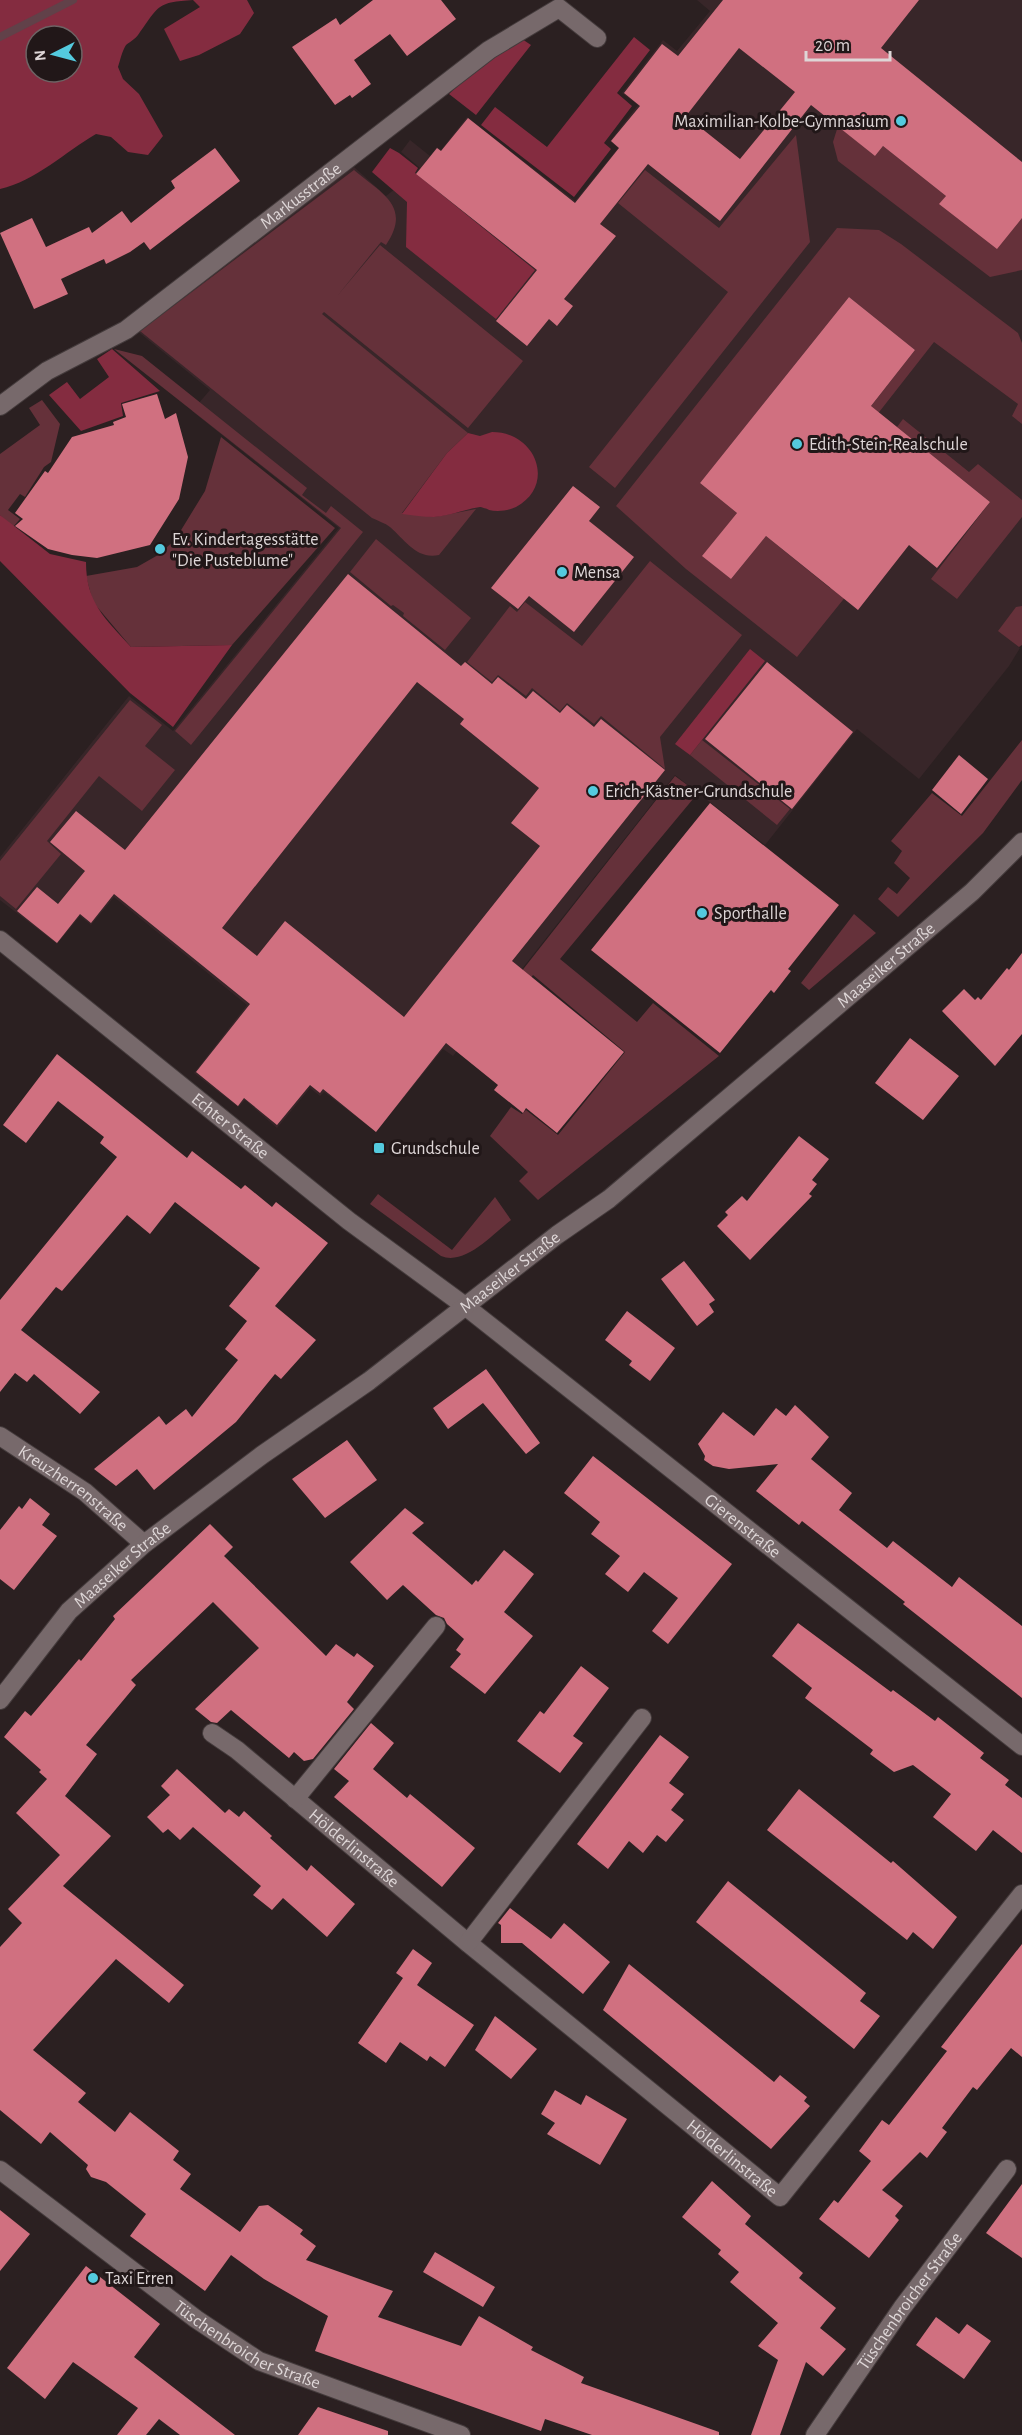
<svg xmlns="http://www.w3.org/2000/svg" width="1022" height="2435" font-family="'Alegreya Sans',sans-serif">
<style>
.built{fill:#382629}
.green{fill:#65313a}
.forest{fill:#842c40;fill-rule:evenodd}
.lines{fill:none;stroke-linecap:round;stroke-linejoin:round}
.stream{stroke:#614149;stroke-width:8}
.building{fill:#d07080;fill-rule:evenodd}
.minor-casing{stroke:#443b3c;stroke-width:20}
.minor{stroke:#77696b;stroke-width:18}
.poi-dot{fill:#54cade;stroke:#211718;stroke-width:2}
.labels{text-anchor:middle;stroke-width:6;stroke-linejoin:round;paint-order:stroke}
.poi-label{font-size:18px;fill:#ded6d7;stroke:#211718;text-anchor:start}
.street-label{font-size:18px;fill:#ded6d7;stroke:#211718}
</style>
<rect width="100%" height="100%" fill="#2b2021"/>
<path class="built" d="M697,0h325v607l-22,24 20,17 -11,18 -90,113 -62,-50 -92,116 -90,-70 -222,281 -10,-7 -67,83 -52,-40 -4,4 -10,-8 -33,40 -32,-28 -7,7 -44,-34 53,-68 -133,-108 -23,28 -11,-9 -23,28 -57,-44v-43l129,-161 44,35 166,-203 -147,-117 18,-21 -74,-60 218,-163 32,29 28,-22 6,-6 -19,-16 9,-12 20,16 7,-9 4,3 26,-33 108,84 43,-53 -8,-7 28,-36 -16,-12 41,-53 14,11 33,-40z"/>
<path class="green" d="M838,126l37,30 8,-10 63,50 -6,8 82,14v52l-32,7 -152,-116 -5,-19z
M796,135l14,107 -195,246 -26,-21 139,-175 -110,-89 27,-33 74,58z
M354,170c28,24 58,36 32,75l-5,-3 -43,53 42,-50 143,116 -55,67 -144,-116 -2,2 146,119 -21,20 -45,60 33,4 41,-8 -37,46c-22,5 -34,-15 -49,-28 -5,-4 -12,-6 -18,-9l-232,-187z
M837,228l42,2 22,14 117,89 4,10v81l-10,-8 6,-12 -84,-62 -76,97 -8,-6 65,-83 -66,-53 -149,186 37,30 -34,43 28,23 35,-43 64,52 31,-39 10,16 -74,92 -111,-88 -70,-63z
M114,349l28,7 165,132 -5,7 24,18 5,-7 32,26 -172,213 -16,-14 166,-203z
M42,400l18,24 -9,38 -7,5 -19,30 -5,-3 -12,16 12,9 -7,8 -13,-12v-61l40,-29 -11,-17z
M903,419l66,53 9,-8 44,36v17l-65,82 -26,-20 59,-77 -93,-75z
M221,437l114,91 -103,117 -101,2 -38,-45 -7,-26 51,-9 21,-12 17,-15 30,-49z
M376,539l95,79 -26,32 -42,-34 1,-3 -11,-8 -2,1 -41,-34z
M650,561l92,74 -82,102 5,32 -64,-53 -7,8 -27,-21 -7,8 -28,-23 -6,8 -28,-21 -6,7 -25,-20 43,-56 7,6 8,-10 57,44z
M1022,606v39l-3,2 -21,-16 18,-24z
M130,700l32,25 -17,21 30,24 -33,41 -43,-35 -52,65 14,13 -45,55 -16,-13v-35z
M702,740l88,69 -13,16 -87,-70z
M1022,740v40l-39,53 -85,84 -20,-18 10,-12 9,7 13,-16 -16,-15 8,-12 -11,-10 41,-48 30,23z
M675,776l23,17 -138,166 77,63 16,-19 66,53 -181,144 -19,-19 9,-9 -38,-36 21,-29 11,7 4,-4 32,25 67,-83 -92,-77 -65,82 -9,-6z
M854,914l22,19 -67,57 -8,-7z
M378,1194l74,56 43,-53 16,23c-18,14 -46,46 -70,36l-71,-52z"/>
<path class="forest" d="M0,0h247l7,13 -14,21 -41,21 -19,6 -16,-32 36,-22 -7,-7c-36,2 -34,6 -53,32 -3,6 -9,9 -14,13 -4,6 -6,16 -8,22l5,12 16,15 24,42 -15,19 -20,-3 -17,-15 -15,-3c-31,18 -60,47 -96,55zM36,36h36v36h-36z
M519,37l12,8 -55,70 -27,-21 33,-31z
M634,37l16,13 -33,43 15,13 -28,37 7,6 -37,48 -93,-72 14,-18 52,40z
M390,148l9,5 19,15 -3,5 120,97 -39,49 -90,-72 1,-45 -35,-30z
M112,349l48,42 -39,12 2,13 -42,15 -32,-36 18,-13 13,17 29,-22 -12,-18z
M492,432c45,0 64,54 24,75 -8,4 -19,5 -27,3 -1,-1 -8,-3 -9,-3 -15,2 -30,9 -46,10 -10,0 -22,-2 -32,-3l45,-61 21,-20 12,3z
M0,515l50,39 36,8c0,41 19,56 45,85l101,-2 -59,82 -43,-34 -130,-132z
M750,649l15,12 -75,94 -15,-11z"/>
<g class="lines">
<path class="stream" d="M0,37l73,-37"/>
</g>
<path class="building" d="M373,0h68l15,19 -49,37 -17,-22 -36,26 17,24 -19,14 -2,-3 -15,10 -43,-58 44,-29 4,7z
M723,0h196l-38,48 141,114v56l-25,31 -58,-45 7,-8 -63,-50 -8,10 -64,-51 -91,116 -72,-57 -48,60 16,12 -52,63 9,7 -16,20 -8,-7 -22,27 -31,-25 41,-51 -121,-96 21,-26 4,3 27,-33 107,85 44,-55 -8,-7 29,-35 -16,-13 38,-49 16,12zM739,48l56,44 -55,67 -54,-43z
M215,148l25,33 -90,69 -6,-8 -14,10 -24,12 -2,-5 -43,20 7,15 -34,15 -34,-76 32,-15 14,29 43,-20 3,6 30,-22 9,12 44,-35 -4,-7z
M849,297l66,53 -44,56 119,96 -53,66 -28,-23 -51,65 -92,-74 -35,43 -29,-23 35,-43 -37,-30z
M157,394l8,25 11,-6 12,44 -9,42 -29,46 -53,13 -25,-3 -24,-6 -33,-23 8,-7 -8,-6 30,-42 3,2 24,-36 42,-12 -1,-3 13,-5 -4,-13z
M573,486l27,21 -11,14 45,36 -60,75 -45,-36 -11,13 -27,-21z
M348,574l113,92 4,-4 27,22 6,-7 28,22 7,-8 27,22 7,-8 27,22 7,-8 64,51 -153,191 112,91 -67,81 -31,-25 -3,5 -29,-23 4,-5 -52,-42 -70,89 -53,-43 -3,4 -10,-8 -33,40 -33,-27 -6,8 -42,-34 54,-68 -136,-110 -23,29 -11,-9 -23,29 -40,-32 20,-24 21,17 27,-33 -35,-29 26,-31 49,39zM417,682l47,37 -4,5 79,64 -28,35 29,23 -136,171 -119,-96 -28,35 -35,-28z
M767,662l86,70 -61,77 -87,-70z
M959,755l29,24 -27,35 -29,-24z
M710,803l129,102 -51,64 3,2 -17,22 -3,-3 -51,63 -129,-103z
M1022,953v81l-27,32 -53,-55 22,-22 11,11 3,-3 3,3 26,-32 2,2z
M910,1038l49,38 -36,44 -48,-37z
M57,1054l130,104 5,-7 49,38 4,-4 27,22 4,-5 52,41 -53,63 41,34 -35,39 -6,-5 -39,48 -82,68 -17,-21 -21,17 -22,-17 65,-53 7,9 20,-16 6,8 46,-57 -13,-11 22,-28 -18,-15 31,-38 -85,-66 -25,32 -23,-19 -65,76 -6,-4 -35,43 79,62 -20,22 -46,-40 -7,8 -12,-9 -15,19v-92l117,-143 -17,-14 4,-6 -46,-36 -32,42 -23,-18z
M799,1136l30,23 -17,21 5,4 -8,10 3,2 -62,64 -33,-34 11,-11 -3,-3 17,-16 5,5z
M684,1261l31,39 -6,4 5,8 -17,14 -36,-47z
M627,1311l48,37 -25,33 -21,-16 3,-4 -27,-21z
M486,1369l54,74 -14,11 -43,-51 -35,26 -15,-21z
M795,1405l34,32 -18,22 41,34 -13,17 48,38 6,-7 59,46 7,-10 63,49v72l-119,-94 2,-2 -47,-37 -56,-44 -3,4 -43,-34 22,-27 -49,5 -16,-3 -9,-6 1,-4 -7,-12 25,-32 31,24 22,-28 10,8z
M347,1440l30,40 -52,38 -33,-39z
M593,1456l139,108 -64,80 -16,-13 26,-33 -34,-26 -16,20 -23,-18 15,-18 -29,-22 9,-12 -36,-29z
M30,1498l20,16 -8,11 15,11 -43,54 -14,-11v-49l19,-24 3,3z
M405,1508l19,15 -12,10 60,52 4,-5 2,2 26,-32 30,24 -30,38 29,24 -48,58 -35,-27 11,-13 -5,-4 8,-11 -17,-15 -3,-6 -8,-3 -33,-30 -16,15 -37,-38z
M210,1524l23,23 -9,9 102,100 10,-12 18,13 3,-4 17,13 -27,36 7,7 -41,50 -9,2 -10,-9 -5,6 -58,-48 -14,13 -6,-1 -16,-13 64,-61 -46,-46 -82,78 5,5 -50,60 11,9 -32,42 46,40 -48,50 121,99 -15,18 -53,-44 -83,91 53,43 -8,9 37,30 15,-20 49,39 -6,9 18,14 -11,15 60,43 19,-26 9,-1 35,25 -3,4 16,12 -10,14 87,31 -15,26 83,29 18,-30 54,31 -2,3 53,27 -3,6 138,49v3h-127l-47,-16 -4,12 -226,-80 13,-35 -64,-37 -33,-24 -26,36 -75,-55 16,-22 -40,-32 -15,-5 -5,-8 2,-4 -38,-33 -9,12 -41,-34v-163l22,-24 -14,-14 52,-54 -44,-42 31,-34 -8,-7 2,-2 -37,-33 21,-26 6,5 48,-57 2,2 34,-42 -2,-3z
M798,1623l93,69 2,-2 42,31 3,-4 46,36 -4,5 29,22 -4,5 17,13v55l-29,-23 -17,21 -43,-34 18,-23 -38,-29 -19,7 -24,-18 3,-4 -68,-52 7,-10 -40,-32z
M581,1666l28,22 -36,48 10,7 -23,30 -43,-32 23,-30 4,3z
M371,1723l23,20 -21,26 34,29 3,-4 65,54 -33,39 -108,-90 15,-16 -15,-12z
M660,1735l29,22 -20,26 15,11 -13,16 13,10 -18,22 -9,-7 -14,18 -14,-12 -21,28 -31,-25z
M177,1769l48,44 4,-4 10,8 5,-6 28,25 -2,2 37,33 4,-6 44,39 -28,33 -44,-39 -11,12 -19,-15 8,-9 -68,-59 -13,13 -12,-11 -5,4 -16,-16 23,-22 -9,-9z
M799,1789l92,74 2,-2 64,56 -24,32 -20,-17 -6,8 -140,-110z
M728,1881l138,112 -6,8 20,15 -26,33 -158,-127z
M510,1908l41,31 13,-16 46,39 -27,32 -61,-51h-21v-18l-3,-2z
M1022,1944v113l-11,-9 -34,42 -4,-3 -31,41 5,4 -20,26 -7,-6 -38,38 21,16 -8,10 4,4 -30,38 -50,-39 15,-19 4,3 33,-42 -12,-10 23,-31 7,5 58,-74 -6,-4z
M413,1949l19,14 -15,22 57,40 -29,42 -15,-11 -3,5 -27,-19 -14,21 -28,-20 45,-65 -7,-5z
M629,1964l145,118 6,-7 27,22 -3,4 6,5 -39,43 -168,-139z
M495,2016l42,33 -26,30 -36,-29z
M555,2090l26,15 5,-10 41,24 -27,46 -53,-31 8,-11 -14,-9z
M712,2181l39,35 -6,8 58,49 -4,5 37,30 -16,20 26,21 -23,27 -17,-14 -26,73h-29l27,-75 -20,-14 20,-23 -48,-41 9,-10 -21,-18 3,-4 -39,-33z
M1022,2184v74l-36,-25z
M0,2210l30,24 -30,37z
M435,2252l60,35 -12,20 -60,-35z
M86,2266l74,58 -26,33 101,78h-55l-21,-16 -13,16h-29l21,-27 -65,-46 -28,37 -38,-31z
M936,2317l23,17 8,-10 24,17 -27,38 -48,-34z
M318,2407l70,24v4h-90z"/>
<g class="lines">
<g class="minor-casing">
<g id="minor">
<path id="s1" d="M0,406l47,-35 79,-41 363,-280 70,-42 38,30"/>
<path id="s2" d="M0,940l349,281 116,85 557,440"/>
<path id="s3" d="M0,1436l85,56 59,52"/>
<path id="s4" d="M0,1700l69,-89 75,-67 118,-89 107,-74 188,-146 52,-36 363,-307 50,-50"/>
<path id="s5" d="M212,1733l25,17 231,193 312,254 242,-303"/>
<path d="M295,1799l141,-173"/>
<path d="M468,1943l174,-225"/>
<path id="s6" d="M0,2170l196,149 63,42 202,74"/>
<path id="s7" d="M815,2435l87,-127 105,-139"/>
</g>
</g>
<use href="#minor" class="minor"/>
</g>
<g class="poi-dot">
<circle cx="901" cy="121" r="6"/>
<circle cx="797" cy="444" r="6"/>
<circle cx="160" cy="549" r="6"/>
<circle cx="562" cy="572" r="6"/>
<circle cx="593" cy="791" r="6"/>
<circle cx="702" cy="913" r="6"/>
<rect x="373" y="1142" width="12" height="12" rx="3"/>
<circle cx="93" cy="2278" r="6"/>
</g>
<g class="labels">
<g class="poi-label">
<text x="889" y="127" text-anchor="end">Maximilian-Kolbe-Gymnasium</text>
<text x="809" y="450">Edith-Stein-Realschule</text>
<text x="172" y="545">Ev. Kindertagesstätte<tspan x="172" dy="21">"Die Pusteblume"</tspan></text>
<text x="574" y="578">Mensa</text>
<text x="605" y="797">Erich-Kästner-Grundschule</text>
<text x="714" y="919">Sporthalle</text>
<text x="391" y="1154">Grundschule</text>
<text x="105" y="2284">Taxi Erren</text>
</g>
<g class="street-label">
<text dy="6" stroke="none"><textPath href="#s1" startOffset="368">Markusstraße</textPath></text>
<text dy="6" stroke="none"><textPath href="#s4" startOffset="1155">Maaseiker Straße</textPath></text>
<text dy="6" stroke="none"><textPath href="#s2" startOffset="296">Echter Straße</textPath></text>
<text dy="6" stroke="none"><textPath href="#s4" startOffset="669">Maaseiker Straße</textPath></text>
<text dy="6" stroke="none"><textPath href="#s3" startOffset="90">Kreuzherrenstraße</textPath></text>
<text dy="6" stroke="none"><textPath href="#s2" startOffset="946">Gierenstraße</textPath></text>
<text dy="6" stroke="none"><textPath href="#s4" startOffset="183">Maaseiker Straße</textPath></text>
<text dy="6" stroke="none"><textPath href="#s5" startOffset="183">Hölderlinstraße</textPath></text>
<text dy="6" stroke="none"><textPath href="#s5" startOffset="672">Hölderlinstraße</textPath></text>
<text dy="6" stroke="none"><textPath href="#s7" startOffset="164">Tüschenbroicher Straße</textPath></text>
<text dy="6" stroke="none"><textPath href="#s6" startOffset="304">Tüschenbroicher Straße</textPath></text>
</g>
</g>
<g transform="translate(54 54) rotate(264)"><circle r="28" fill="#211718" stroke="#6d6364" stroke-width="1.5"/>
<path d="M0-4.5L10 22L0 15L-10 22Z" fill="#54cade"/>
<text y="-9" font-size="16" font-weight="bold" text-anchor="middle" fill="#ded6d7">N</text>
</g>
<path d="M806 51v9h84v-9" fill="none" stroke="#ded6d7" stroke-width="3"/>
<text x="815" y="51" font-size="18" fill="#ded6d7" stroke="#211718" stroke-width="4.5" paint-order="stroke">20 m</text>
</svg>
